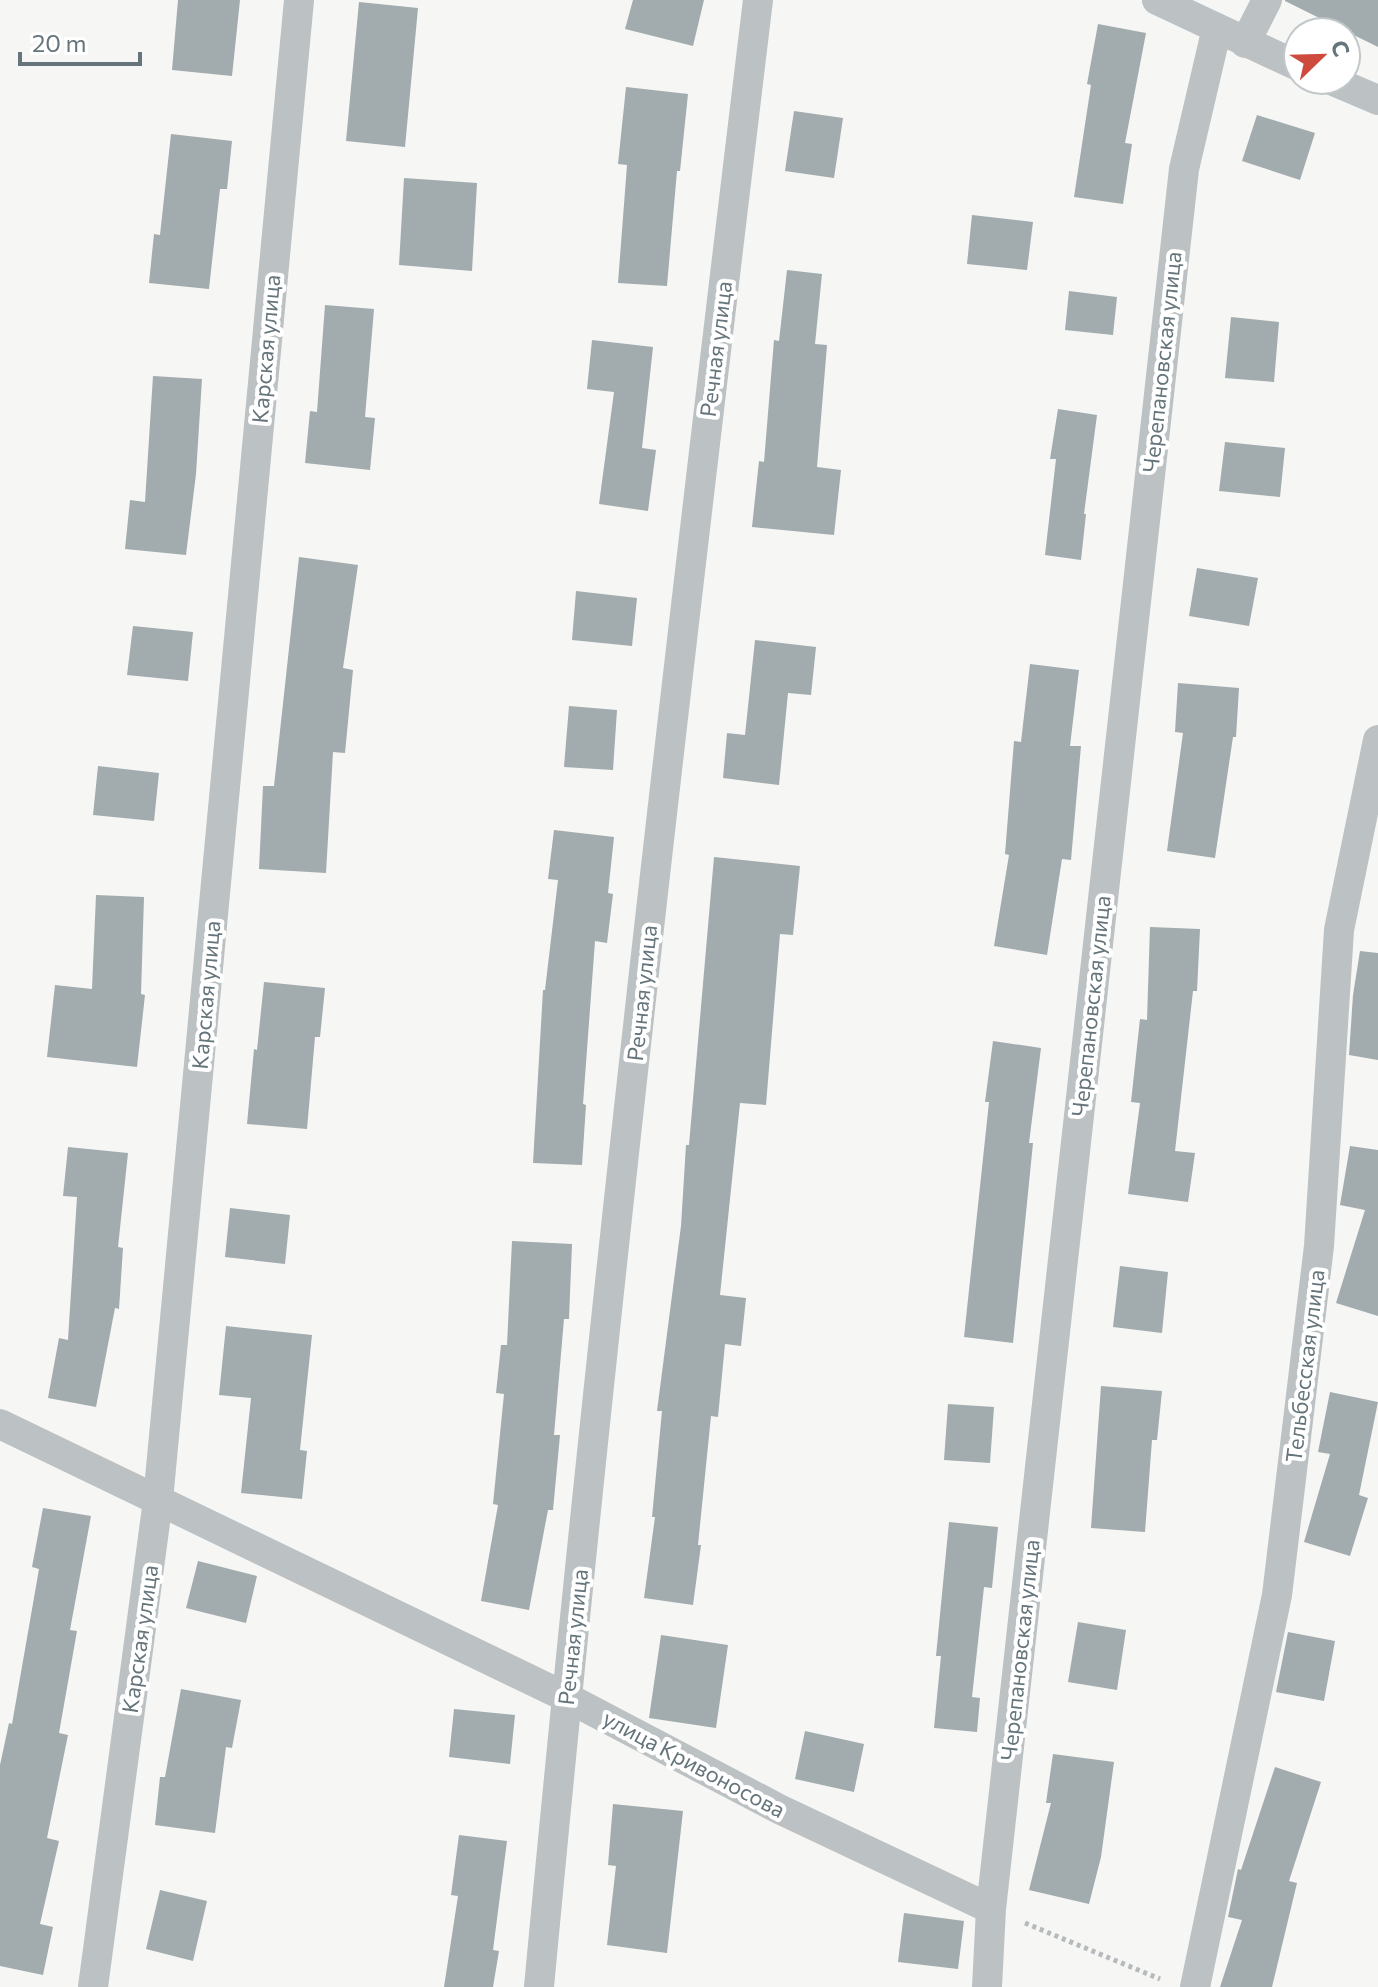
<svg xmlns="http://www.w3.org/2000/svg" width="1378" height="1987" font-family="Commissioner,sans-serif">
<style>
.building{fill:#a2abae}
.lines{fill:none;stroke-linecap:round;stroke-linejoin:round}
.path{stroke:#b6babc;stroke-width:5;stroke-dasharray:4 4;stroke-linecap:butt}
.street{stroke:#bcc1c3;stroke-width:30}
.labels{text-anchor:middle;stroke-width:8;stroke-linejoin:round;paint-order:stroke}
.street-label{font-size:22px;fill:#65757b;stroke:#fff}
</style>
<rect width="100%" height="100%" fill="#f6f6f4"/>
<path class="building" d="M178,0h62l-8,76 -60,-6z
M633,0h71l-11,46 -68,-17z
M1285,0h93v47l-93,-46z
M359,2l59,6 -13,139 -59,-6z
M1098,24l48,9 -21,110 7,1 -9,60 -49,-7 17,-112 -4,-1z
M626,87l62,7 -8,77h-3l-10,115 -49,-3 9,-118 -9,-1z
M794,111l49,7 -9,60 -49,-7z
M1257,115l58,18 -15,47 -58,-19z
M171,134l61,7 -5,48h-7l-11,100 -60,-6 5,-49 6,1z
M404,178l73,5 -5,88 -73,-6z
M972,215l61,7 -6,48 -60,-6z
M787,270l35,4 -7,70 12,1 -10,122 24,3 -7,65 -82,-8 7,-66 5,1 10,-122 5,1z
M1069,291l48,6 -4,38 -48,-5z
M325,305l49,4 -9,108 10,1 -5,52 -65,-7 5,-52 7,1z
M1231,317l48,5 -5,60 -49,-4z
M592,340l61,7 -11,101 14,2 -8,61 -49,-7 15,-112 -27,-3z
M153,376l49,3 -6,95 -10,81 -61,-6 5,-49 15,2z
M1058,409l39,6 -13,99h2l-5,46 -36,-5 11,-96h-6z
M1225,442l60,6 -5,49 -61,-6z
M299,557l59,8 -15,103 10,2 -8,83 -12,-1 -7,121 -67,-4 4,-83h11z
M1197,568l61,10 -9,48 -60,-10z
M576,591l61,7 -5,48 -60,-6z
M133,626l60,6 -5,49 -61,-6z
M755,640l61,7 -5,48 -23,-2 -9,92 -56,-7 4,-45 18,2z
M1030,664l49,6 -9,76h11l-10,114 -9,-1 -15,96 -53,-9 15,-91 -4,-1 9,-113 7,1z
M1178,683l61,5 -3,49h-3l-18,121 -48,-7 16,-118 -8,-1z
M569,706l48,4 -4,60 -49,-3z
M98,766l61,7 -5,48 -61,-6z
M554,830l60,7 -6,56 5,1 -6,49 -12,-2 -12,163 3,1 -4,60 -49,-2 10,-173h2l13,-110 -10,-1z
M714,857l86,9 -7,69 -13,-1 -14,171 -26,-2 -20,192 26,3 -5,48 -16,-2 -7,73 -7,-1 -13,129h3l-8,60 -49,-7 11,-81h-3l10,-106h-5l24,-185 5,-81h3z
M96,895l48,2 -3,97 4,1 -8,72 -90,-10 8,-72 37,4z
M1150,927l50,2 -3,62h-4l-18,160 20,2 -7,49 -60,-8 12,-91 -9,-1 9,-83 7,1z
M1360,951l18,2v107l-29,-5 4,-60z
M264,982l61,6 -5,49h-5l-8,92 -60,-5 7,-75 3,1z
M993,1041l48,7 -12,95h4l-20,200 -49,-6 25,-235h-4z
M1350,1146l28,4v166l-42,-13 29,-93 -25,-5z
M68,1147l60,6 -10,94 5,1 -4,61 -4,-1 -19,99 -48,-9 11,-60 9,2 9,-143 -14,-1z
M230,1208l60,7 -5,49 -60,-7z
M512,1241l60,3 -3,75h-5l-10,116h6l-7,75h-5l-19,100 -48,-9 17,-96 -5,-1 11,-110 -8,-1 5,-48h6z
M1120,1266l48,6 -6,61 -49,-6z
M226,1326l86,9 -12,115 7,1 -5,48 -61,-6 10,-95 -32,-3z
M1101,1386l61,5 -5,49h-5l-7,92 -54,-4z
M1330,1392l48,10 -19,93 9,3 -18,58 -46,-14 26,-88 -12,-2z
M948,1404l46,3 -4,56 -46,-3z
M43,1508l48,8 -21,114 7,1 -18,102 9,2 -21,103 12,3 -19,83 13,3 -10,48 -43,-9v-201l9,-42 3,1 27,-155 -7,-2z
M949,1522l49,5 -6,61 -8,-1 -12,110 8,1 -3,34 -43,-4 7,-72h-5z
M198,1561l59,15 -11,47 -60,-15z
M1078,1622l48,8 -9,60 -49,-8z
M1288,1632l47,9 -11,60 -48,-9z
M661,1635l67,10 -12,83 -67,-10z
M181,1689l60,11 -9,48 -6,-1 -11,86 -60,-8 5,-48h5z
M454,1709l61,6 -5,49 -61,-7z
M805,1731l59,13 -10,48 -59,-13z
M1053,1754l61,8 -13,95 -12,47 -60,-14 22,-87h-5z
M1275,1767l46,15 -32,99 8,2 -25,104h-52l22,-67 -14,-3 10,-48 3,1z
M613,1804l70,7 -16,142 -60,-8 9,-79 -8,-1z
M459,1835l48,6 -14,109 6,1 -6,36h-49l14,-91 -7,-1z
M160,1890l47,11 -14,60 -47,-12z
M904,1913l60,8 -6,48 -60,-7z"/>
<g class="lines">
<path class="path" d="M1025,1923l135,56"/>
<path class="street" d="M1157,0l141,66
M1245,43l22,-43
M1331,80l47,20
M0,1424l566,273 213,112 212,100
M93,1987l65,-487 141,-1500
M539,1987c62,-664 139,-1325 219,-1987
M987,1987l4,-78 193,-1740 33,-141
M1195,1987l82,-392 42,-349 20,-316 39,-190"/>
</g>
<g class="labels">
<g class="street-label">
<text transform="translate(266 349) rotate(-85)" y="8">Карская улица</text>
<text transform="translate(716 349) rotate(-83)" y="8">Речная улица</text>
<text transform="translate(1162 362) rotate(-84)" y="8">Черепановская улица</text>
<text transform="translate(642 993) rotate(-84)" y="8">Речная улица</text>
<text transform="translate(206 995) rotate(-85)" y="8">Карская улица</text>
<text transform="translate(1091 1006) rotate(-84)" y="8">Черепановская улица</text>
<text transform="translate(1305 1366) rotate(-83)" y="8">Тельбесская улица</text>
<text transform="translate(573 1637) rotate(-84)" y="8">Речная улица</text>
<text transform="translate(140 1639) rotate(-82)" y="8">Карская улица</text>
<text transform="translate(1020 1650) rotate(-84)" y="8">Черепановская улица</text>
<text transform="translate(694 1764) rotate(28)" y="8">улица Кривоносова</text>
</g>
</g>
<g transform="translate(1322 56) rotate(67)"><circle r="38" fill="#ffffff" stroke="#c1c8ca" stroke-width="2"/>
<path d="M0-6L14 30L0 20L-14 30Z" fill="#cd4a3d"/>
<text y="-12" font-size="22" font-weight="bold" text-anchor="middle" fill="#65757b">С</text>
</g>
<path d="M20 52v12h120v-12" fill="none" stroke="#65757b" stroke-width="4"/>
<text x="32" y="52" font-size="24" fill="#65757b" stroke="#ffffff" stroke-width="6" paint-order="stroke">20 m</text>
</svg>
